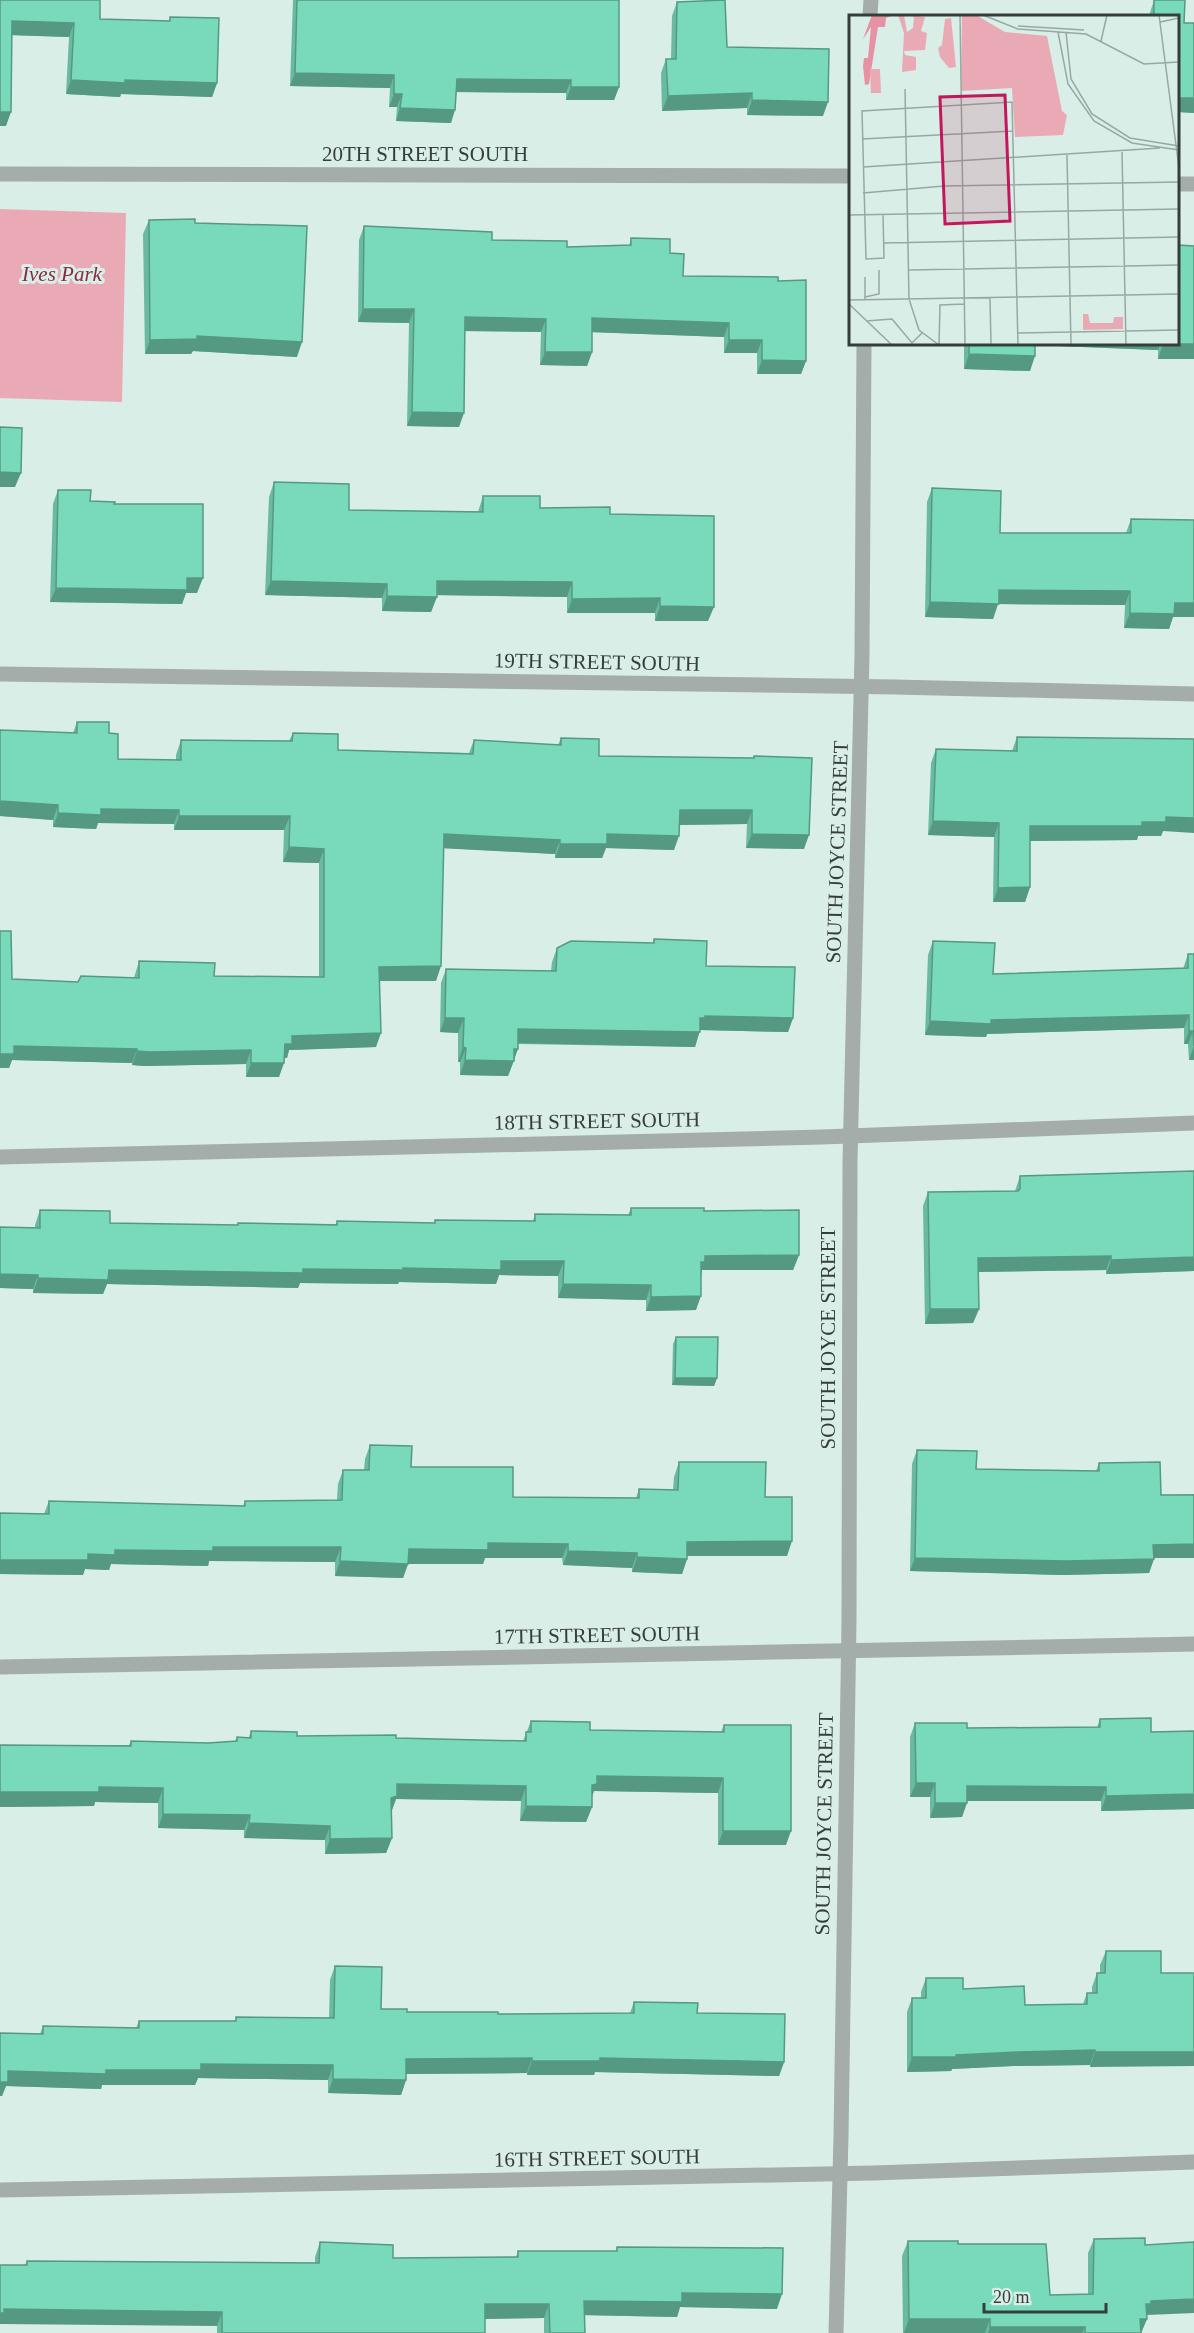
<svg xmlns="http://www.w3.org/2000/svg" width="1194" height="2333" font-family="Georgia,serif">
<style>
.green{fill:#eaaab5}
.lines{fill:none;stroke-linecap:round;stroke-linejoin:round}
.minor{stroke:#a4adaa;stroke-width:15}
.tertiary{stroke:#a4adaa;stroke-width:15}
.wall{fill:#68bba1}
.shaded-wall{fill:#559983}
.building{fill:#79dabb;stroke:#559983;stroke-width:1.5}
.labels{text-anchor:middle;stroke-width:6;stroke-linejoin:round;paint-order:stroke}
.street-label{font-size:21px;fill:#353e3b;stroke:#d9eee6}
.park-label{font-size:21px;font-style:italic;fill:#8a2844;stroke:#d9eee6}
.inset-road{fill:none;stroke:#97a8a2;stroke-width:1.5}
.view{fill:#c2185b;fill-opacity:0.15;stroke:#c2185b;stroke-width:3}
.inset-edge{fill:none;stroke:#353e3b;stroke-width:3}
</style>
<rect width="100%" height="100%" fill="#d9eee6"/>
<path class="green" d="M0,209l126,4 -4,189 -122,-4z"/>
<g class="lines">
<path class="minor" d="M0,174l850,2
M1178,184h16
M0,674l895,13 299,7
M0,1157l822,-20 372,-14
M0,1667l1194,-23
M0,2190l873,-17 321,-11"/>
<path class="tertiary" d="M870,16l1,-16
M836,2333l5,-197 8,-516 1,-459 12,-506 2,-311"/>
</g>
<path class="wall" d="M0,0l100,19 69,2 1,-4 47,66 -5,14 -91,-3 -1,3 -54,-3 3,-57 -57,-2 -6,91z
M293,0h326v87l-5,13h-48v-7l-110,-1 -5,31 -55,-2 1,-14h-8l1,-19 -100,-2z
M1154,0h31l-1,23h10v90l-16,-1v-96h-29z
M677,2l50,45 96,69 -76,-1v-7l-85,3 -1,-38 5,-14h5l1,-43z
M149,220l46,3 102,134 -104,-6 -2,3h-46l-2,-120z
M364,226l128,14 75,7 62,-1 2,-8 39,15 13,23 95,5 28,80 -5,13h-44v-21h-33v-16l-132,-5v20l-5,14 -47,-1 1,-33 -76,-1 -6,96 -52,-1 2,-103 -51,-1 1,-82z
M1194,246v113h-36v-9l-123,-5 -5,26 -66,-2v-25h214z
M274,482l75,28 129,2 5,-16 57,12 70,6 98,107h-53v-8h-88v-16l-130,-2 -6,17 -49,-1v-13l-117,-3 4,-98z
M932,488l68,45h126l5,-14 42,98 -4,12 -45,-1 1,-23 -127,-1 -5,15 -68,-2 2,-115z
M58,490l32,11 24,3 83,89h-11l-4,11 -132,-2 3,-98z
M77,722l32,11 9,26 58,1v-5l5,-15 108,1 4,-8 45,17 131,3 5,-13 84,5 3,-7 38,18 154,2 1,-2 50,93 -58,-1 1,-24 -68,1 -5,25 -68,-2 -4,10h-47v-4l-111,-6 -8,133h-57l-3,66 -87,3 -2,8h-3l-5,19h-33v-13l-102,2 -12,-1v-2l-120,-3 -3,8h-9v-137l12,48 66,3 56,-4 5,-17 75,15 105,1v-114l-36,-1 1,-32h-110v-6l-76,-1 -2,6 -43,-2v-7l-53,-4v-86l73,3z
M1017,737l146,94 -2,5h-23l-1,4 -107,1v46l-5,15h-32l1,-65 -66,-2 3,-72 5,-14 76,2z
M654,939l52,27 87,52 -5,14 -88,-2 -5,17 -177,-3 -4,17 -6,15 -48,-1v-13h-2v-29l-18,-1 1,-49 5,-14 105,2 1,-9 5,-14 96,-5z
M933,941l60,33 190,-5 5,-15h6v106h-5l-1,-16h-4v-16l-197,6 -1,3 -61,-2 3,-80z
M1194,1171v100l-88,3v-4l-128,2 1,37 -6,14 -48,1 -2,-118 5,-14 87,-1 5,-15z
M631,1208l73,3 95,44 -6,15h-91l-6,40 -50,1v-11l-88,-2v-22l-59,-1 -3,9 -97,-2 -1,2 -98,-1 -2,5 -191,-4 -4,10 -70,-1v-4l-33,-1v-61l35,1v-3l5,-15 70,13 127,2 1,-2 98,1 1,-3 97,2 1,-3 98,1 2,-7 93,1z
M676,1337l41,41 -3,8 -42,-1 1,-41z
M370,1445l41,22 102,30 123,1 3,-9 34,1 1,-13 5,-15 86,35 22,59h-100v3l-5,15 -50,-2v-4l-69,-3 -1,-7h-77l-2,6h-75l-5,14 -68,-2v-14l-126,-1 -1,5 -97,-2 -2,6 -24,-1 -2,6 -83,-1v-61l44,1 5,-13 194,5 2,-5 92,-1 1,-16 5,-14h21l1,-11z
M917,1450l59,19 120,2 3,-8 62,32 33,-1v64h-40l-5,15 -87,2 -152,-4 2,-107z
M1100,1719l51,13 43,-1v78l-93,2v-10h-134l-5,16 -32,1v-21h-20v-60l5,-14 52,5 130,-1z
M531,1721l59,9 131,2 3,-7 62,120h-68v-52l-124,-2 -2,6v10l-6,15 -66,-1 1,-20 -125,-2 -4,11v28l-6,15 -61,1v-14l-81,-2v-8l-86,-2v-25l-63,-1 -1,4 -94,1v-62h129l2,-4 77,2 27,-2 2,-4h12l2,-6 46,5 226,5z
M1106,1951h55l-71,116v-2l-77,1 -61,3 -1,2 -44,1v-60l5,-14h9v-6l5,-14 37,11 62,16 58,-1 4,-11h5v-6l5,-14h3v-8z
M335,1966l46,43 26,3 91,2 132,-1 4,-11 63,11 87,49 -5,14 -184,-4 -1,3h-67v-2l-121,1v6l-5,15 -73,-2v-13l-130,-2 -3,7h-93l-1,4 -95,-3 -4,10 -2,-63 40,1 3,-8 93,2 3,-7h96l1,-4 93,1 1,-38z
M1094,2239l53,76v4l-6,14h-238l-1,-77 6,-15 50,3 92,51 38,-1v-41z
M320,2242l73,16 123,-1 2,-6h98l1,-4 160,62 -97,-2 -3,10 -93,-2 1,18h-41v-15l-59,1v14h-268v-7l-192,-61 2,-4 288,2v-6z"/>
<path class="shaded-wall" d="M12,21l62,2 -5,14 -62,-2z
M295,73l99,2 -4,13 -100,-2z
M457,79l114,1 -5,13 -114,-1z
M71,80h54l92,3 -5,14 -91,-3 -1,3 -54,-3z
M571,87h48l-5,13h-48z
M752,93l-5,15 -85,3 6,-15z
M394,94h8l-5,13h-8z
M1178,98h16v15l-16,-1z
M752,100l76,2 -5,14 -76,-1z
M400,108l55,2 -4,13 -55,-2z
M0,112h11l-5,14h-6z
M363,309h51l-5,14 -51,-1z
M465,317l81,2 -5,13 -81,-1z
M592,318l137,5 -5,14 -137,-5z
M197,336l105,6 -5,15 -104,-6 -2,3h-46l5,-14z
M729,340h33l-5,13h-33z
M1031,344h129l-2,6 -128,-5z
M1163,344h31v15h-36z
M545,352h47l-5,14 -47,-1z
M969,354l66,2 -5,15 -66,-2z
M762,360l44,1 -5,13h-44z
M412,412l52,1 -5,14 -52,-1z
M0,472l21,1 -6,14h-15z
M187,578h16l-6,15h-11l-4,11 -132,-2 6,-14z
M271,581l116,3 -5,14 -117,-3z
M437,581l135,1 -5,15 -135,-2z
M999,590l131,1 -5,14 -127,-1 -5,15 -68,-2 5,-15z
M387,596l50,1 -6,15 -49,-1z
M660,598l-5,15h-88l5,-14z
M1175,603h19v14h-21l-4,12 -45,-1 6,-15z
M660,606l54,1 -6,14h-53z
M0,801l58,4 -5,15 -53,-4z
M101,809l78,1 -5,14 -76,-1 -2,6 -43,-2 5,-14z
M680,810h72l-5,14 -73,1z
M179,816h111l-6,14h-110z
M1166,817l28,1v15l-31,-2 -2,5h-23l-1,4 -112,1 5,-15 112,-4z
M933,821l66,2 -5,14 -66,-2z
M444,834l116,6 -5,14 -116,-6z
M607,834l72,2 -5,14 -68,-2 -4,10h-47l5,-14z
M752,834l57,1 -5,14 -58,-1z
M289,847l35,2 -5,14 -36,-1z
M1030,887l-5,15h-32l5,-14z
M441,966l-5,15h-62l5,-14z
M1189,1015l-5,13 -197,6 -1,3 -61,-2 5,-14z
M705,1016l88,2 -5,14 -88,-2 -5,17 -182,-4 5,-14 182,-11z
M445,1018h19l-6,15 -18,-1z
M1189,1031h4l-5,13h-4z
M381,1033l-5,14 -87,3 -2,8h-7l5,-14 7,-8z
M14,1046l123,3 -5,14 -120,-3 -3,8h-9v-14z
M1194,1046v14h-5z
M463,1047l3,1 -6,14h-2z
M514,1049h4l-10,27 -48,-1 5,-15z
M251,1050l-5,14 -102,2 -12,-1 5,-14z
M251,1063h33l-5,14h-33z
M799,1255l-6,15h-91l-2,6 1,-14 4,-6z
M1111,1256l-5,14 -133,2 5,-14z
M1194,1257v14l-88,3 5,-14z
M501,1261h63l-6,15 -59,-1 -3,9 -97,-2 -1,2 -98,-1 -2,5 -191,-4 -4,10 -70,-1 5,-15 71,-8 294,-2z
M0,1274l38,1 -5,14 -33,-1z
M563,1284l88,1 -5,15 -88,-2z
M701,1296l-5,14 -50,1 5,-14z
M930,1309h49l-6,14 -48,1z
M675,1378h42l-3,8 -42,-1z
M792,1541l-5,15h-105l5,-14z
M488,1543l80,1 -6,14h-77l-2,6h-75l-5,14 -68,-2 5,-15 69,-12z
M1194,1544v14h-46l5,-13z
M213,1547h128l-6,15 -126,-1 -1,5 -97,-2 -2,6 -24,-1 -2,6 -83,-1v-14l88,-6 27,-4z
M568,1551l69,2 -5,15 -69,-3z
M637,1557l50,2 -5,15 -50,-2z
M915,1558l239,1 -5,14 -87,2 -152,-4z
M597,1776l126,2 -5,15 -124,-2 -3,7 1,-13z
M916,1783h19l-5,14h-20z
M397,1784l129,2 -5,15 -125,-2 -4,11 -6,2z
M967,1786l139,1 -5,14h-139z
M99,1787l64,1 -5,15 -63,-1 -1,4 -94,1v-15z
M1194,1794v15l-93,2 5,-15z
M935,1803h32l-5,14 -32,1z
M526,1806l66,1 -6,15 -66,-1z
M163,1814l87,1 -6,15 -86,-2z
M249,1823l81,3 -5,14 -81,-2z
M723,1831h68l-5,14h-68z
M392,1838l-6,15 -61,1 5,-15z
M1095,2050l-5,15 -77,1 -61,3 -1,2 -44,1 5,-15 106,-5z
M1095,2052h99v14l-104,1z
M532,2058l-5,15 -126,1 5,-15z
M600,2058l184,4 -5,14 -184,-4 -1,3h-67l5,-14z
M201,2064l132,1 -5,15 -130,-2 -3,7h-93l-1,4 -95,-3 -4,10h-2v-14l8,-11 98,-1z
M333,2079l73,1 -5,15 -73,-2z
M682,2293l100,1 -5,15 -97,-2 -3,10 -98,-2 5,-14z
M1194,2299v14l-47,2 -1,-11 5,-3z
M485,2304h64l-5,14 -65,1z
M4,2309l218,3 -5,14 -217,-2v-11z
M909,2319h81l-5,14h-81z
M1140,2319h7l-6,14h-6z
M990,2327h95l-3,6h-94z"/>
<path class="building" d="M0,0h100v19l70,2v-4l49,1 -2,65 -92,-3v3l-54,-3 3,-57 -62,-2 -1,91h-11z
M297,0h322v87h-48v-7l-114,-1 -2,31 -55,-2 2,-14h-8v-19l-99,-2z
M725,0l2,47 102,2 -1,53 -76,-2v-7l-84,3 -2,-37h10l1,-57z
M1154,0h31l-1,23h10v75h-16v-82h-24z
M195,219v4l112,3 -5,116 -105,-6v3l-47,1 -1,-120z
M364,226l128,6v8l75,1v6l64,-2v-7l39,1v14l14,1 -1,22 95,1v4l28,-1v81l-44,-1v-20h-33v-17l-137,-5v34h-47l1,-33 -81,-2 -1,96 -52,-1 2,-103h-51z
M1178,245l16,1v98h-31h15z
M969,344h66v12l-66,-2z
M0,427l22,1 -1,45 -21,-1z
M274,482l75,2v26l134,2v-16h57v12l70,-1v7l104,2v91l-54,-1v-8l-88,1v-17l-135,-1v16l-50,-1v-12l-116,-3z
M932,488l69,3 -1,42h131v-14l63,1v83h-19l-1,11 -44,-1v-22l-131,-1v14l-69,-2z
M58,490h33l-1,11 25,1 -1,2h89v74h-16v12l-131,-2z
M77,722h32v11l9,1v25l63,1v-20l111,1 1,-8 45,1v16l135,4 1,-14 87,5v-7l38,1v17l155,2v-2l58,2 -3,77 -57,-1v-24h-72l-1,26 -72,-2v10h-47v-4l-116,-6 -3,132 -62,1 2,66 -89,3v8h-7l-1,19h-33v-13l-101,2 -13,-1v-2l-123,-3v8h-14v-123h11l1,48 66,3 3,-6 58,2v-17l76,2 -1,13 110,1v-128l-35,-2 1,-31h-111v-6l-78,-1v6l-43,-2v-8l-58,-4v-71l77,3z
M1017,737l177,2v79l-28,-1v5h-24v4h-112v61l-32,1 1,-65 -66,-2 3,-72 81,2z
M654,939l53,2 -1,25 89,1 -2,51 -88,-2v2h-5v14l-182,-3v20h-4v12l-49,-1 1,-12 -3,-1 1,-29h-19l1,-49 110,2 1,-23 14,-7 83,2z
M933,941l62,2 -2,31 195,-6v-14h6v92l-1,-15h-4v-16l-198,5v4l-61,-3z
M1194,1171v86l-83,3v-4l-133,2 1,51h-49l-2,-117 90,-1 2,-2v-13z
M631,1208h73v3l95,-1v45l-94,1v6h-4v34l-50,1v-12l-88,-1 1,-23h-63v9l-98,-2v2l-100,-1v4l-194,-3 -1,10 -70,-2v-3l-38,-1v-47l40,1v-18l70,1v12l128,2v-2l99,2v-4l98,2v-3l100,1v-7l96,1z
M676,1337h42l-1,41h-42z
M370,1445l42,1 -1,21h102v30l126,1v-9l39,1 1,-28h87l-1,35h27v44l-105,1v17l-50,-2v-4l-69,-2v-7l-80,-1v7l-79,-1 -1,15 -68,-3 1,-14h-128v4l-98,-1v5l-27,-1v6h-88v-47l49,1v-13l196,5v-5l97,-1 1,-30h26z
M917,1450l60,1 -1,18 123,2v-8l61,-1 1,33h33v49l-41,1 1,14 -87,2 -152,-3z
M1151,1718v14l43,-1v63l-88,2v-9l-139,-1v17h-32v-20h-19l-1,-60h52v5l133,-1v-8z
M531,1721l59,1v8l134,2v-7h67v106h-68v-53l-126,-2v8l-5,1v22l-66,-1v-20l-129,-2v12l-6,2 1,40 -62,1v-13l-81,-3 1,-8 -87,-1v-26l-64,-1v5h-99v-47l131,1v-5l77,2 29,-2v-4l14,1v-7l46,1v4l99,-1v3l130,3v-9h5z
M1106,1951h55v22h33v79h-99v-2l-77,2 -62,3v2h-44v-59h14v-20h37v11l61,-3 1,19 62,-1v-11h10v-20h8z
M335,1966l47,1 -1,42h26v3h91v2l136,-1v-11l64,1 -1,10 88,1 -1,48 -184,-4v3h-68v-3l-126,1v21l-73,-1v-14l-132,-1v6h-95v4l-98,-3v11h-8v-49l43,1v-8l96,2v-7h97v-4l98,1z
M1145,2238v7l49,-3v57l-43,2v3h-5l1,15h-7l1,14h-56v-6h-95v-8h-81l-1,-78h50v3h88l4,51 43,-1 1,-55z
M320,2242l73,3v13l125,-1v-6h99v-4l166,1 -1,46 -100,-1v9l-98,-1 1,32h-35l-1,-29h-64v29h-263v-21l-218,-3v4h-4v-48h27v-4l292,2z"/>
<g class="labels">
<g class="street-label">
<text x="425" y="161">20TH STREET SOUTH</text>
<text transform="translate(597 662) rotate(1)" y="7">19TH STREET SOUTH</text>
<text transform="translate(837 852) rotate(-88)" y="7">SOUTH JOYCE STREET</text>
<text transform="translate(597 1121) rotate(-1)" y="7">18TH STREET SOUTH</text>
<text transform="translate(828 1338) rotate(-90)" y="7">SOUTH JOYCE STREET</text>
<text transform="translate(597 1635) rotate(-1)" y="7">17TH STREET SOUTH</text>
<text transform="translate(824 1824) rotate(-89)" y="7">SOUTH JOYCE STREET</text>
<text transform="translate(597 2158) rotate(-1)" y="7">16TH STREET SOUTH</text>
</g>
<g class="park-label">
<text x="62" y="281">Ives Park</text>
</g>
</g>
<g transform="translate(849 15)">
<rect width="330" height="330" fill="#d9eee6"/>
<path d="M49,0h6l3,17 6,-4 1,-11 -4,-2 15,2 -4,14 6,2 -2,17 -21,1 1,4 11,2v13l-14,2 2,-39zM102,3l5,49 -7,1 -9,-11 -2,-9 4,-3 3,-26z" fill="#eaaab5"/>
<path d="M23,0l19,1 -5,2 -1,9h-7l-9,57 -4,1 -2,-19 1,-8h4l3,-31 -8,12z" fill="#e692a2"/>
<path d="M113,0h14l29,17 42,4 15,75 5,4 -4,20 -48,2 -3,-49 -51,3zM21,54h10l1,24h-10zM234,299h5l2,9h23l1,-6h9v12l-40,1z" fill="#eaaab5"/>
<path class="inset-road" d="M111,0l5,330M134,0l35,14 68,5 58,30 35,-2M310,0l20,153M311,7l19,-4M169,11l66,4M209,17l10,52 26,37 38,22 47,7M217,17l5,47 21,35 38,24 49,8M252,26l6,-26M56,74l4,210 10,31 20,15M13,124l151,-8M273,137l4,193M218,140l4,190M14,152l297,-19M14,178l81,-7 235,-4M34,199l1,44 -18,1 -4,-148 150,-9 6,243M0,200l330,-6M35,228l295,-6M60,255l270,-5M16,262v22M16,282l14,-3v-24M141,283l1,47M0,285l330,-6M0,289l43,41M17,306l26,-2 20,24 10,-10M169,318l161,-3M90,330l1,-40 24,-1"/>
<path class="view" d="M156,80l5,126 -65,3 -5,-127z"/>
<rect width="330" height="330" class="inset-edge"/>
</g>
<path d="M984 2303v9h122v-9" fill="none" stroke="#353e3b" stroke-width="3"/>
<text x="993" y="2303" font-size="18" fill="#353e3b" stroke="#d9eee6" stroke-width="4.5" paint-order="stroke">20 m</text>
</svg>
